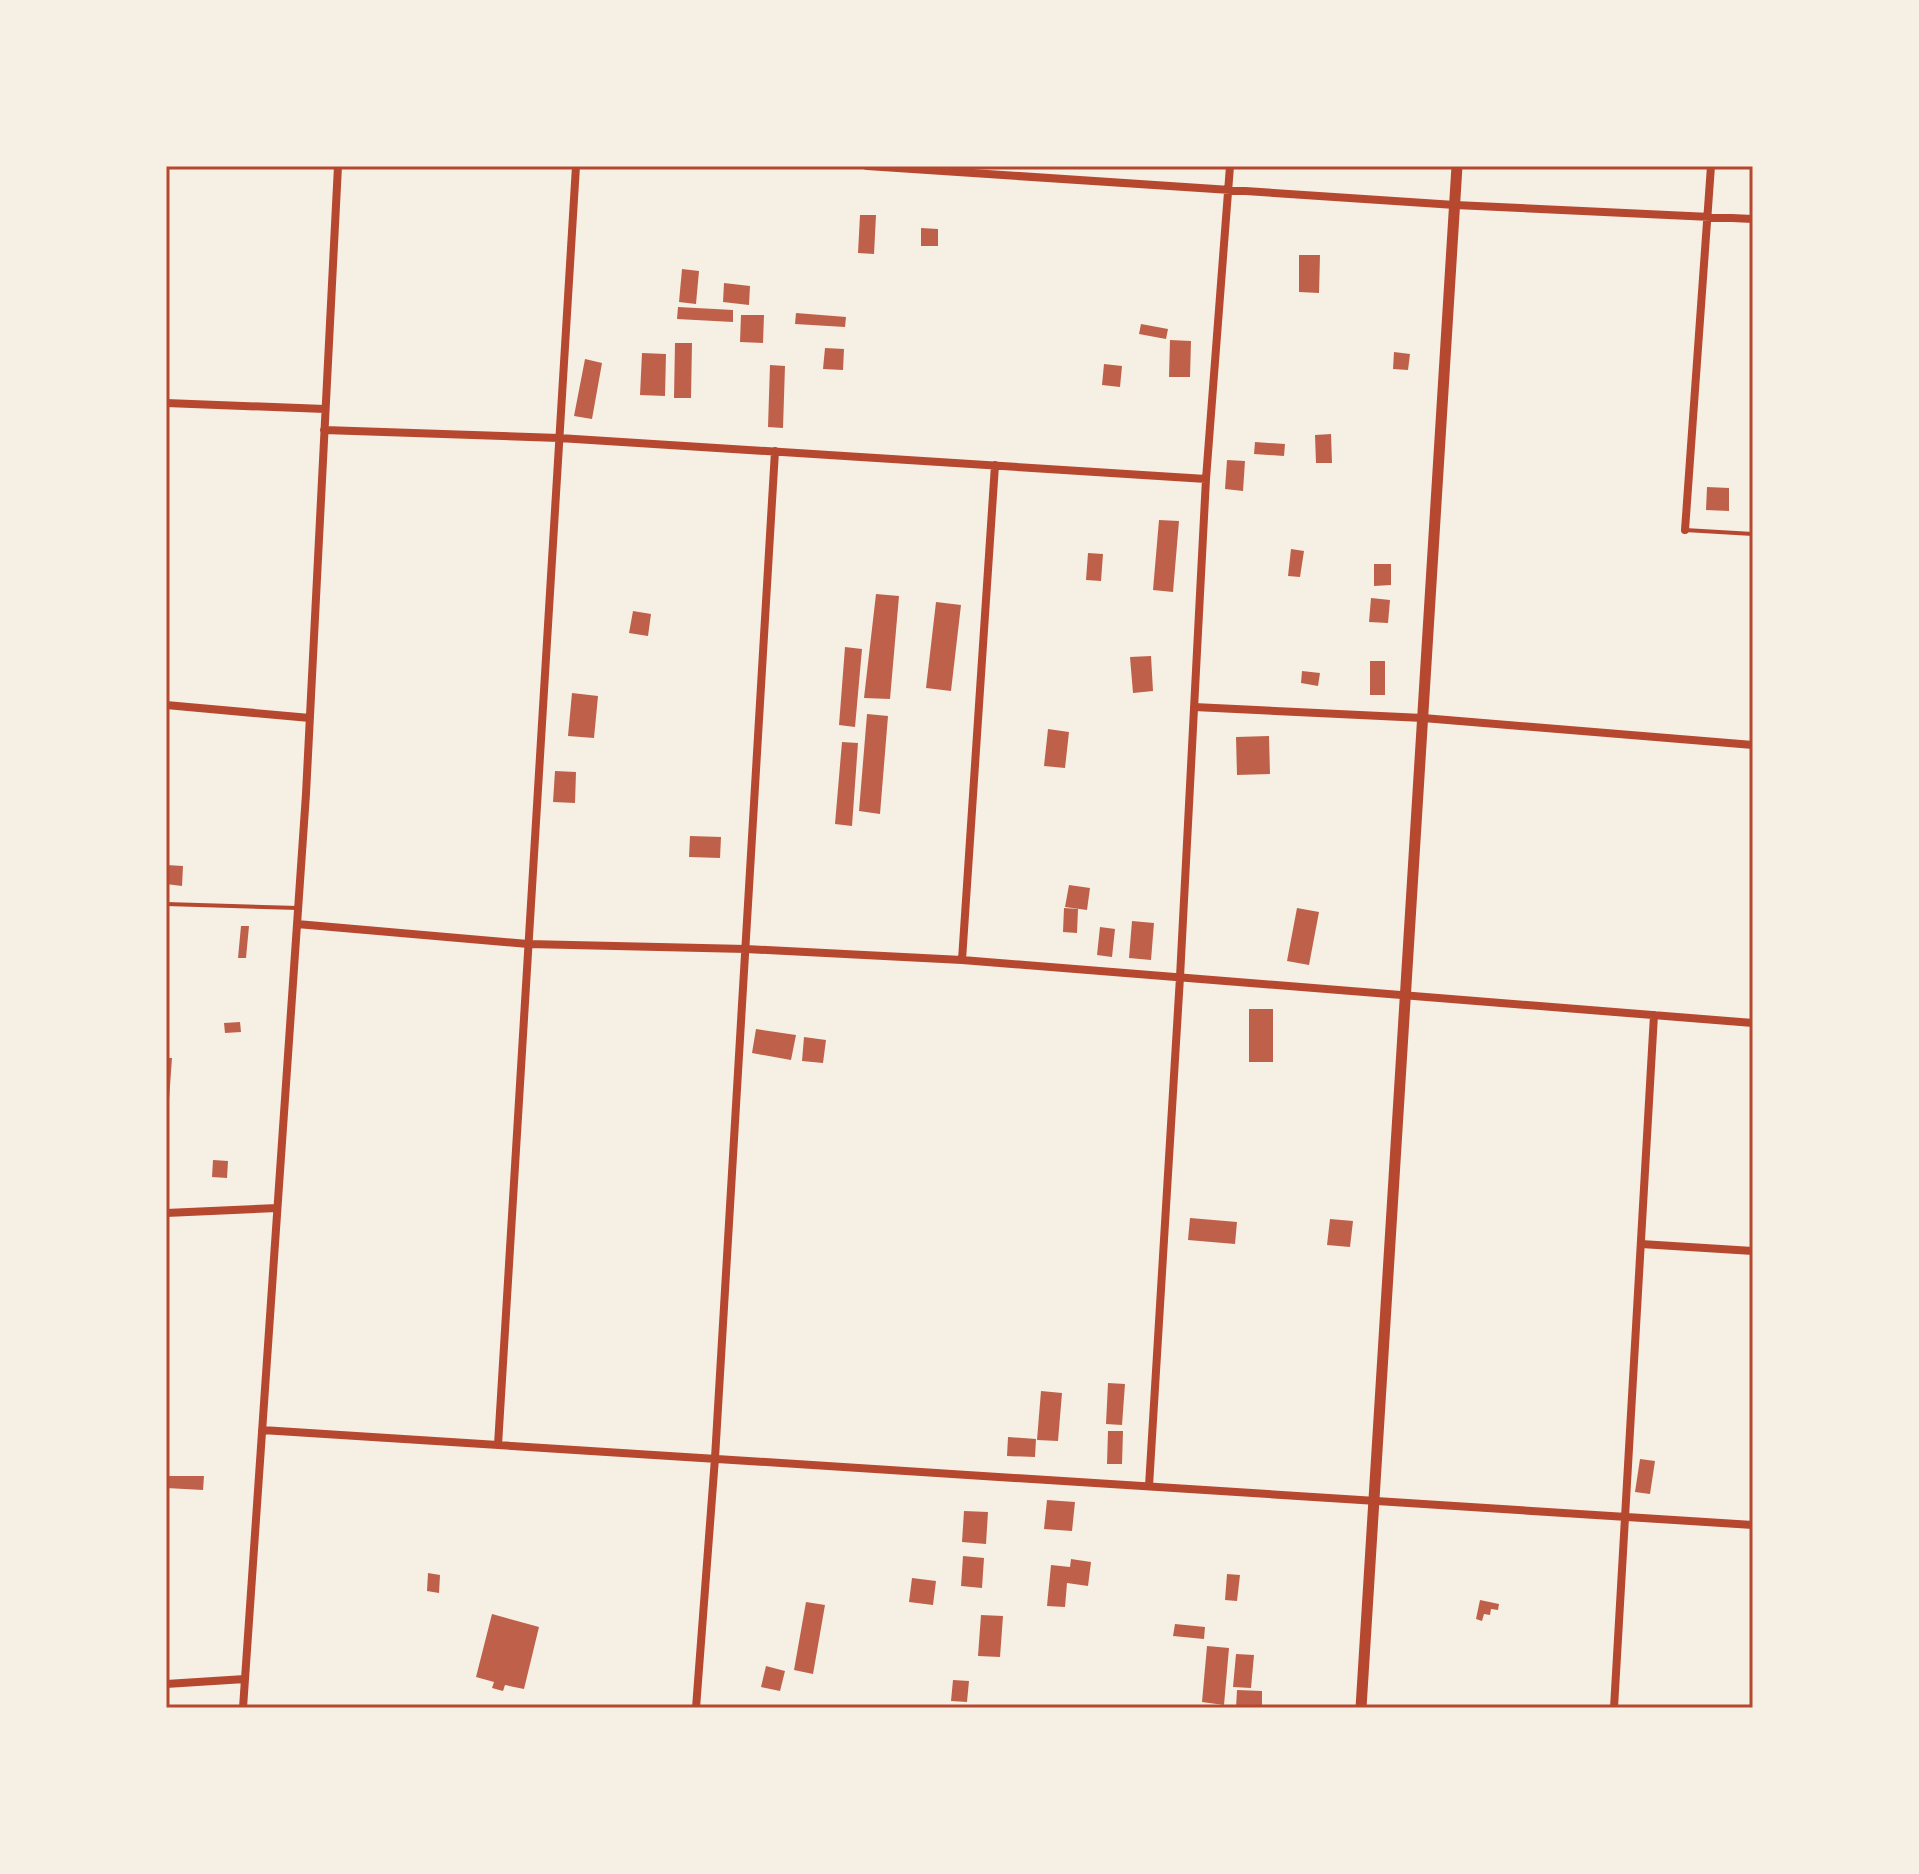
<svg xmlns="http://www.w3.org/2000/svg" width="1919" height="1874" font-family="'Open Sans',sans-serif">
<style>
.building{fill:#bf614a}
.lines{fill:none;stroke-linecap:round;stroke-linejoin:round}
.service{stroke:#b5482f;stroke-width:4}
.minor{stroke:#b5482f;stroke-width:8}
.tertiary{stroke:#b5482f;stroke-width:11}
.neatline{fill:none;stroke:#b5482f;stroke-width:3}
</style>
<rect width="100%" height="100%" fill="#f6efe4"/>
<path class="building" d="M860,215h16l-2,39 -16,-1z
M921,228l17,1v17h-17z
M1299,255h21l-1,38 -20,-1z
M682,269l17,2 -3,33 -17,-2z
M724,283l26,3 -1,19 -26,-3z
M678,307l55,3v12l-56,-3z
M796,313l50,4 -1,10 -50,-3z
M741,315h23l-1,28 -23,-1z
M1141,324l27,5 -2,10 -27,-5z
M1170,340l21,1 -1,36h-21z
M675,343h17l-1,55h-17z
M825,348l19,1 -1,21 -20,-1z
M1394,352l16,2 -2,16 -15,-1z
M642,353l24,1 -1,42 -25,-1z
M585,359l17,4 -10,56 -18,-3z
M1104,364l18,2 -2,21 -18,-2z
M770,365l15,1 -2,62 -15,-1z
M1331,434l1,29h-16l-1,-28z
M1255,442l30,2 -1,12 -30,-2z
M1227,460l18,1 -2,30 -18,-2z
M1707,487l22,1v23l-23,-1z
M1159,520l20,1 -6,71 -20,-2z
M1291,549l13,2 -4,26 -12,-1z
M1088,553l15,1 -2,27 -15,-1z
M1374,564h17v21l-17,1z
M876,594l23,2 -9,103 -26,-1z
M1371,598l19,2 -2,23 -19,-1z
M936,602l25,3 -10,86 -25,-3z
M633,611l18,3 -3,22 -19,-3z
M845,647l17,2 -7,78 -16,-2z
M1151,656l2,35 -20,2 -3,-36z
M1370,661h15v34h-15z
M1302,671l18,2 -2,13 -17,-3z
M572,693l26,3 -4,42 -26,-2z
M867,714l21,2 -8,98 -21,-3z
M1048,729l21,3 -4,36 -21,-2z
M1269,736l1,38 -33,1 -1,-38z
M842,742l16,1 -6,83 -17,-2z
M555,771l21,1 -1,31 -22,-1z
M690,836l31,1 -1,21 -31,-1z
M166,865l17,1 -1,20 -16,-2z
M1069,885l21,3 -3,22 -22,-3z
M1064,908l14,1 -1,24 -14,-1z
M1297,908l22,4 -10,53 -22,-4z
M1132,921l22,2 -3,37 -22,-2z
M241,926h8l-3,32h-8z
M1100,927l15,2 -3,28 -15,-2z
M1249,1009h24v53h-24z
M240,1022l1,10 -16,1 -1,-10z
M756,1029l40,6 -5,25 -39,-7z
M804,1037l22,3 -3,23 -21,-2z
M166,1058h6l-3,42h-3z
M213,1160l15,1 -1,17 -15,-1z
M1190,1218l47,4 -2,22 -47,-4z
M1330,1219l23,2 -3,26 -23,-2z
M1108,1383l17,1 -3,41 -16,-1z
M1041,1391l21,2 -4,48 -21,-1z
M1108,1431h15l-1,33h-15z
M1008,1437l28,2 -1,18 -28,-1z
M1640,1459l15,2 -5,33 -15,-2z
M166,1476h38l-1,14 -37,-2z
M1047,1500l28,2 -3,29 -28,-2z
M964,1511l24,1 -2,32 -24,-2z
M963,1556l21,2 -2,30 -21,-2z
M1071,1559l20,3 -3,24 -21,-3 -2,24 -18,-1 4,-41 19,2z
M428,1573l12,2 -1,18 -12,-2z
M1227,1574l13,1 -3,26 -12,-1z
M912,1578l24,3 -3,24 -24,-3z
M1480,1600l19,4 -1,6 -7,-1 -1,6 -6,-1 -2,7 -6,-2z
M806,1602l19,3 -12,69 -19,-4z
M492,1614l47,13 -15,62 -19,-4 -2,6 -11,-3 2,-6 -18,-5z
M981,1615l22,1 -3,41 -22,-1z
M1175,1624l30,3 -1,12 -31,-3z
M1207,1646l22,2 -5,57 -22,-3z
M1236,1654l18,1 -3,33 -18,-1z
M766,1666l19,5 -5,20 -19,-4z
M953,1680l16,1 -2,21 -16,-1z
M1237,1690l25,1v17h-26z"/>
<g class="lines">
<path class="service" d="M1685,530l68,4
M166,904l132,4"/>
<path class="minor" d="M867,166l588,39 298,14
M166,403l159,6
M324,430l235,8 647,41
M1685,530l26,-364
M166,705l144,13
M1194,707l229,11 330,27
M297,924l231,20 218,5 216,11 791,63
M962,960l33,-495
M166,1213l111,-5
M1641,1244l112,7
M262,1430l1491,95
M498,1445l78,-1279
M1149,1486l31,-509 26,-498 24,-313
M166,1684l79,-5
M243,1708l63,-914 32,-628
M696,1708l19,-250 60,-1007
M1614,1708l40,-693"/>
<path class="tertiary" d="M1361,1708l96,-1542"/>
</g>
<rect width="1919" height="1874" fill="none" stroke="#f6efe4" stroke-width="336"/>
<rect x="168" y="168" width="1583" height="1538" class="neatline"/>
</svg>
